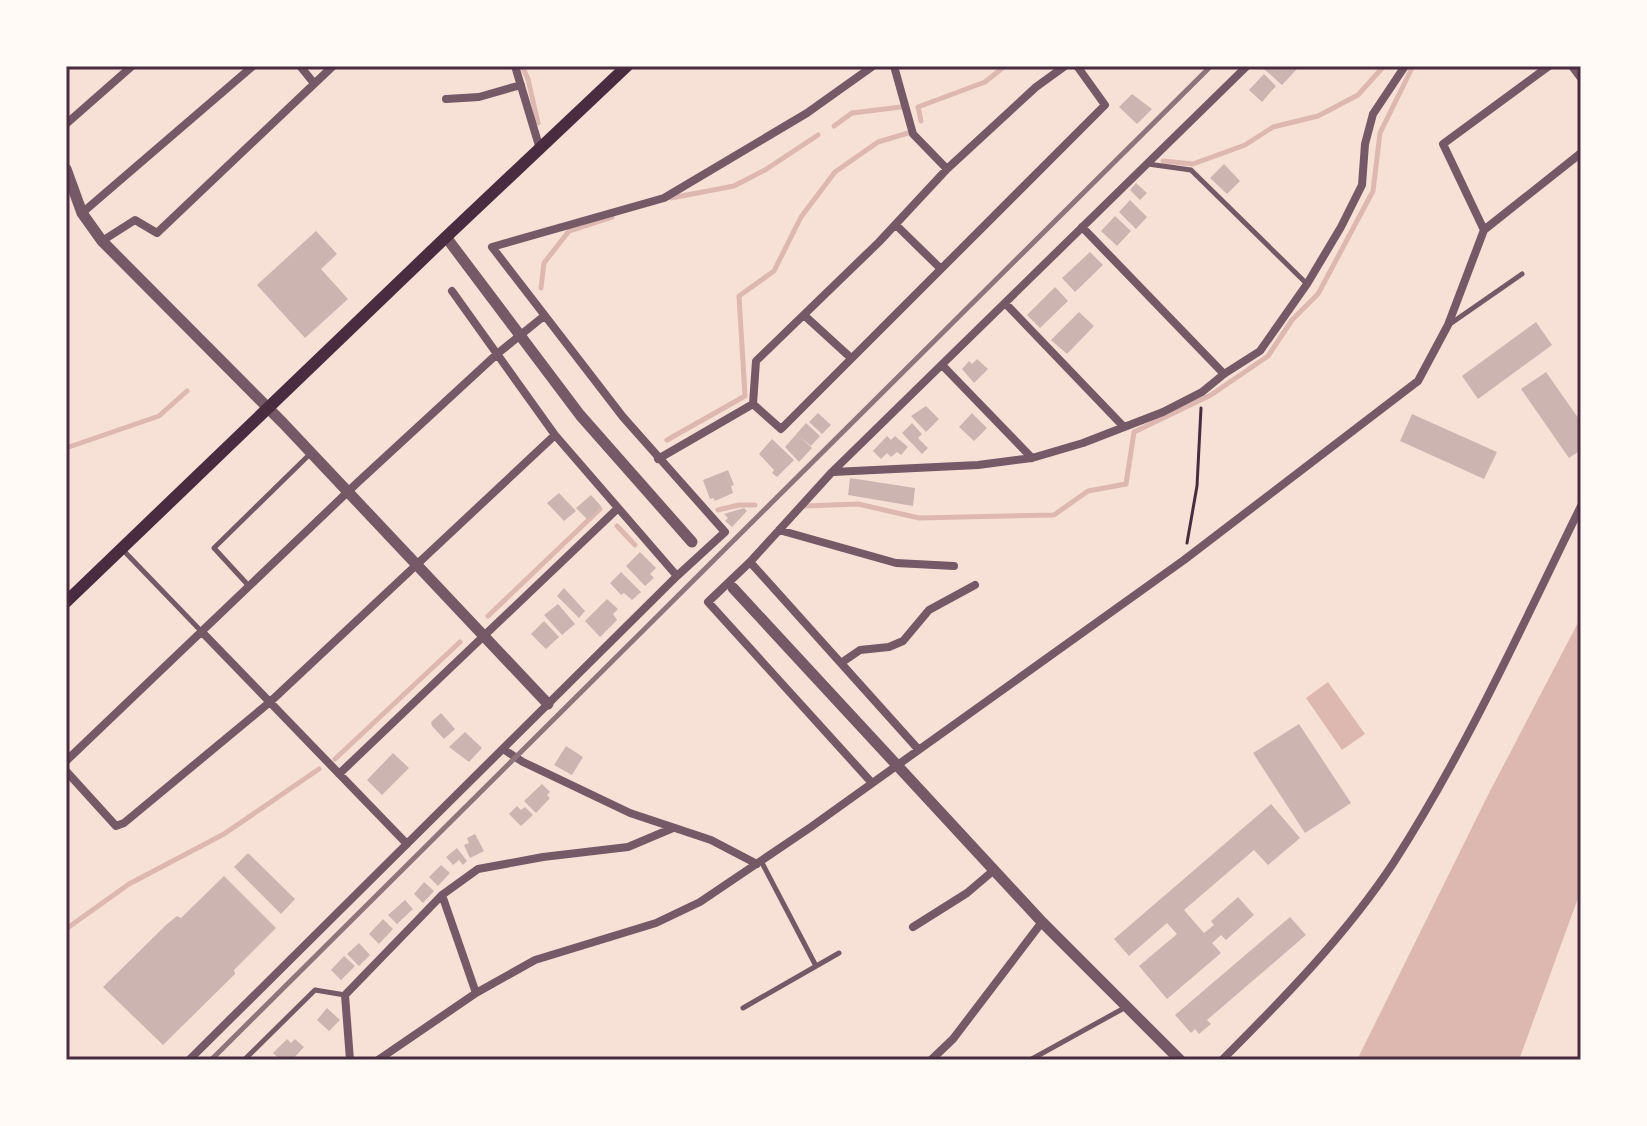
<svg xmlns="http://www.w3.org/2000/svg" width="1647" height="1126" font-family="'Alegreya Sans',sans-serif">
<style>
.water{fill:#dcb8b0}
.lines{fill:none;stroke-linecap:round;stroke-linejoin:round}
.stream{stroke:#dcb8b0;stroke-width:5}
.building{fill:#ccb4b1}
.path{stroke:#4a2c40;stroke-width:3}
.service{stroke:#755966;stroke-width:5}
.minor{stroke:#755966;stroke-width:8}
.tertiary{stroke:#755966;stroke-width:11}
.secondary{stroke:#4a2c40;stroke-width:12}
.rail{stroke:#8f747c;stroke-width:5}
.neatline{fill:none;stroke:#4a2c40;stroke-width:3}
</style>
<rect width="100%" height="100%" fill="#f7e1d7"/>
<path class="water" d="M1581,617v273l-62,170h-162l131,-265z
M1328,682l37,52 -23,16 -36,-52z"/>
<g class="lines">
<path class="stream" d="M522,66l6,13 10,44
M921,121l-3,-14 67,-25 20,-16
M834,126l18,-13 49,-6
M1163,161l30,3 52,-19 28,-18 45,-11 40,-21 26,-29
M671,198l63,-12 31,-16 53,-35
M541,288l3,-25 25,-32 43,-14
M667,440l78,-44 -6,-100 35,-25 27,-54 34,-45 43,-30 30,-9
M66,448l93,-32 28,-25
M805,506l53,-2 61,14 135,-3 34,-24 38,-7 8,-52 77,-37 57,-39 24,-36 26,-26 55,-103 7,-58 33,-67
M718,510l21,-5h16
M617,526l18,19
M488,616l112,-107
M335,759l125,-117
M66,929l63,-45 95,-50 95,-65"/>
</g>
<path class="building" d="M1266,66h28l3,3 -15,16 -18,-16z
M1264,74l12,12 -14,16 -13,-12z
M1132,94l20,15 -15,15 -18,-17z
M1224,164l16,17 -13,13 -17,-16z
M1136,183l11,10 -7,7 -10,-10z
M1130,200l17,17 -11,12 -17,-17z
M1115,216l16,15 -14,15 -16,-15z
M316,231l21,23 -16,15 27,30 -43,39 -48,-53z
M1090,252l13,13 -28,27 -13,-14z
M1055,287l13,14 -28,27 -13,-13z
M1079,312l15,14 -27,28 -16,-14z
M1536,322l16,23 -74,54 -16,-23z
M977,359l11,10 -14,14 -12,-14 7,-8 3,3z
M1546,372l35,50v28l-12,8 -48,-69z
M926,406l13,13 -13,13 -15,-16z
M818,413l13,12 -9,9 -13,-12z
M972,413l15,15 -13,13 -15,-14z
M1412,414l85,38 -13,27 -84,-38z
M806,423l14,13 -9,10 -12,-10 13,12 -13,14 -14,-15z
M912,423l10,11 -4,4 10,10 -6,6 -20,-21z
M887,436l4,4 4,-4 13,11 -7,8 -4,-3 -6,5 -4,-4 -6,6 -8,-8z
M772,439l22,21 -17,17 -5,-4 2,-3 -15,-16z
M728,470l6,15 -3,1 2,7 -18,8 -2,-3 -3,1 -7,-19z
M850,478l65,10 -2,18 -65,-11z
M559,493l17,18 -12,10 -17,-18z
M591,495l10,11 -13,14 -12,-12z
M744,508l3,3 -15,16 -7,-6 3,-3 -4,-4z
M640,552l16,16 -6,6 4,4 -9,8 -19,-20z
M621,572l20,20 -9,8 -8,-7 -3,2 -11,-12z
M564,588l21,23 -6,7 -22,-22z
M607,599l11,10 -5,5 4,6 -17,17 -15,-16z
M558,604l17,20 -13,11 -18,-20z
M544,621l15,16 -13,12 -15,-15z
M441,713l14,16 -11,10 -12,-13 -1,-4z
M1299,724l52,79 -46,30 -52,-80z
M465,732l17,16 -13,14 -20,-15z
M566,746l17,11 -11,18 -18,-10z
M393,753l16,15 -27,27 -15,-15z
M542,784l8,8 -3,3 3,3 -14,15 -12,-12z
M1271,804l29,34 -32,27 -14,-15 -70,60 20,23 10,-8 -3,-4 27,-24 16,18 -28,25 -5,-5 -9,8 9,10 -54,46 -28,-33 38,-32 -10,-11 -38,33 -15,-17z
M517,806l4,4 4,-3 8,8 -12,11 -12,-12z
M475,834l9,17 -14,7 -6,-13 5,-2 -2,-5z
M457,848l10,13 -4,4 -4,-5 -6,5 -7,-8z
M248,853l47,46 -14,15 -47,-47z
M441,865l9,8 -12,13 -9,-9z
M224,876l52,52 -42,42 1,4 -72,71 -60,-58 63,-62 11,-9 4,2z
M424,882l10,9 -11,12 -9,-9z
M405,900l8,9 -16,15 -9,-9z
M1290,917l16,18 -99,85 4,4 -12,10 -4,-5 -4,4 -16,-18z
M383,919l10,10 -14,15 -10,-10z
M359,943l11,12 -11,11 -12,-12z
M344,956l11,10 -14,14 -10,-10z
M327,1008l13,12 -11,11 -12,-11z
M287,1039l4,4 4,-4 9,8 -12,13h-11l-8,-7z"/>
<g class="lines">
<path class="path" d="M1187,543l10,-57 4,-78"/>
<path class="service" d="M1148,164l43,6 116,114
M1450,324l72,-50
M122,549l79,82
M248,585l-34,-37 97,-95
M761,861l55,105
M743,1008l96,-55
M244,1060l71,-70 30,5
M1030,1060l96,-53"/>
<path class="minor" d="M300,66l13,16
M515,66l25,83
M1572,66l9,12
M446,99l33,-2 42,-12
M66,124l66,-58
M947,169l89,-82 29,-21
M82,213l171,-147
M896,225l45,44
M1082,227l142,147
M1484,230l-41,-86 106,-78
M102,241l33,-21 22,13 176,-167
M452,291l103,144 122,141 48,-44 -102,-115 -131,-170 172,-49 143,-85 66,-47
M1005,303l118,123
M805,316l46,42
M943,366l89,92
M753,404l28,25 324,-324 -28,-39
M658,459l95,-55 3,-43 123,-119 68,-73 -34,-35 -19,-68
M833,472l145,-7 54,-7 51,-15 80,-31 39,-20 22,-18 36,-23 47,-67 34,-57 21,-42 3,-41 8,-30 32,-48
M779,530l117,33 58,3
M750,562l168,187
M201,631l206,213
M841,663l19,-13 29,-3 14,-6 26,-31 46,-25
M503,749l20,13 107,51 81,27 46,24
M66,761l291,-278 140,-129 47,-38
M66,771l50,55 8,-3 146,-121 285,-267
M339,774l278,-265
M872,783l-164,-181 42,-40 82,-90 415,-406
M442,895l34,98
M913,927l54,-34 27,-23
M189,1060l488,-484
M350,1060l-5,-65 97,-100 36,-26 65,-12 85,-10 45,-19
M378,1060l98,-67 59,-33 121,-37 44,-21 111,-75 373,-267 234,-179 30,-56 36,-95 97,-77
M931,1060l22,-21 89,-117
M1222,1060c61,-61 124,-125 172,-198 72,-112 128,-236 187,-356"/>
<path class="tertiary" d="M66,169l16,44 20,28 181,182 265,281
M446,237l134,178 112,127
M733,588l309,334 138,138"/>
<path class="secondary" d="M66,602l380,-365 181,-171"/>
<path class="rail" d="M211,1060l1000,-994"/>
</g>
<rect width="1647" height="1126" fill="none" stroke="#fffaf5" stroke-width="136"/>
<rect x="68" y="68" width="1511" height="990" class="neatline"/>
</svg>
